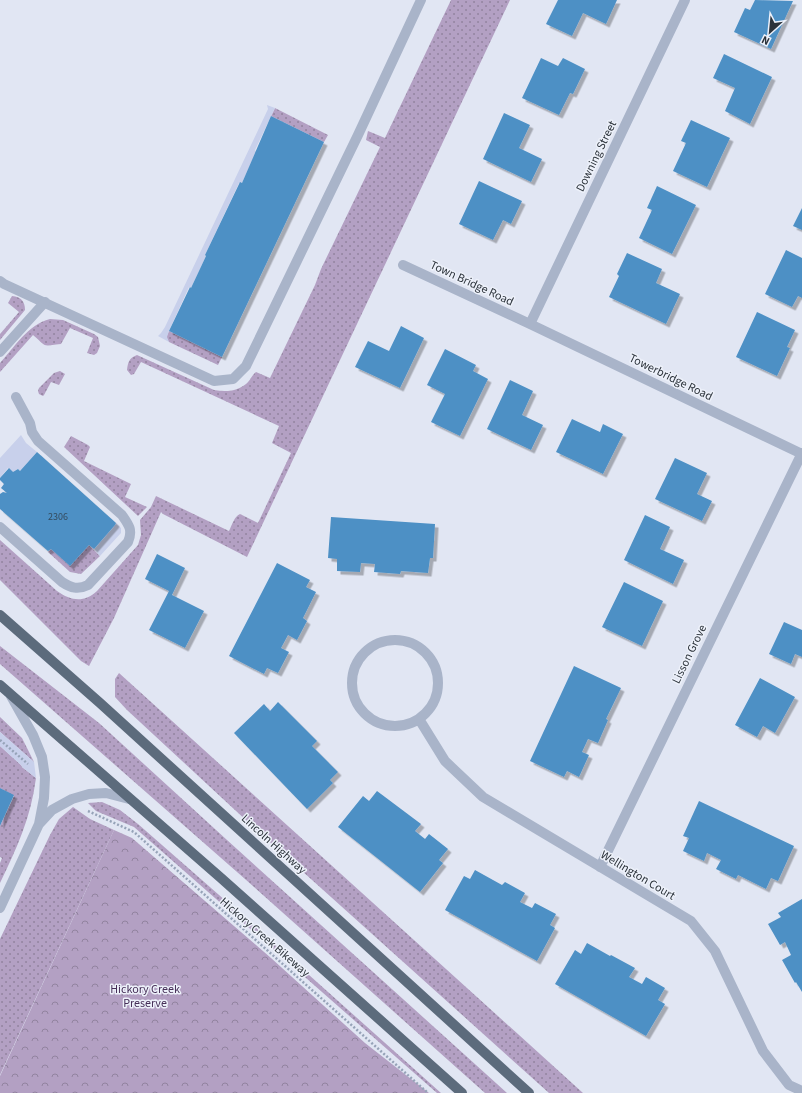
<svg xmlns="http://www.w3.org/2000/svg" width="802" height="1093" font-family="'Source Sans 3',sans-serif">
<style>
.grass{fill:url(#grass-dots)}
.forest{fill:url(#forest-crowns)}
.plaza{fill:#c8d0eb}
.building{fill:#4d90c5;filter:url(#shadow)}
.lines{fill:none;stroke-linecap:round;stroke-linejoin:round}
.path{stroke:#96a3b8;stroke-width:2.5;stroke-dasharray:2 2;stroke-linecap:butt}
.lane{stroke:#a9b4c9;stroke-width:10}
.street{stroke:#a9b4c9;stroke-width:10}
.primary{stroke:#5c6b7c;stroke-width:10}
.labels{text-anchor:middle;stroke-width:3;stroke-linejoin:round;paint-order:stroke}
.number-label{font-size:10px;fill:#344a5d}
.street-label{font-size:12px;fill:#2b323a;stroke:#edf1fa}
.park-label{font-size:12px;fill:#462f58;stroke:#edf1fa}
</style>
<defs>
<pattern id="grass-dots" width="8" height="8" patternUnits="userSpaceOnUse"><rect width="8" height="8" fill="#b3a0c3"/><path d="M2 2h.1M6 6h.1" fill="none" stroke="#92839f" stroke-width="1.8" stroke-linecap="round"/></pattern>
<pattern id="forest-crowns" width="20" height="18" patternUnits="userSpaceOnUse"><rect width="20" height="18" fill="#b3a0c3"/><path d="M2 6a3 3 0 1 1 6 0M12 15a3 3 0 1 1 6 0" fill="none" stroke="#92839f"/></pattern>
<filter id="shadow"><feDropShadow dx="3.5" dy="3.5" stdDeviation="0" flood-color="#0004"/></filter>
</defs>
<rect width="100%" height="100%" fill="#e1e6f3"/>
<path class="grass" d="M451,0h59l-263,557 -84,-43 -2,-2 -47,106 -25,48 -8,-5 -81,-81v-40l57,51c14,10 27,12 40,0l41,-46 3,-10 -1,-15 11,-13 5,-11 73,35c3,-6 5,-14 11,-17l18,9 33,-70 -19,-10 7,-17 -138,-64 -7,12 -3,1 -4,-5c1,-8 2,-12 10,-15l77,35c11,2 22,2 32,-6 4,-3 6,-9 10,-12l14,6 45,-93 6,-16 59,-122 -14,-7 2,-9 17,7z
M275,108l53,27 -4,7 -53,-26z
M12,296c9,1 13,5 13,14l-25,30v-6l19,-22 -11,-9z
M50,319l13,1 31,14 4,3 2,9 -3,7 -3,2 -7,-2 6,-15 -23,-10 -9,16c-20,2 -13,4 -28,-9l-33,37v-9c14,-15 28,-39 50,-44z
M169,331l53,26 -4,8 -49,-23 -3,-5z
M60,371l5,3 -6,11 -8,-3 -7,13 -1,1 -4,-2 -1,-3 1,-3 15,-15z
M71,436l17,9 2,2 -6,14 47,23 -6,13 22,10 -9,9 -74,-69z
M89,545l11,11 -19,18 -11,-2 -22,-20 3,-3 19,17z
M0,646l99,77 128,117 280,253h-22l-240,-214 -245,-215z
M119,673l464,420h-34l-287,-258 -135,-125 -12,-13v-18z
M0,717l22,21 12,24 -34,-30z
M0,746l21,19 1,2 14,11c-5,39 -19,70 -36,105v-20l2,-5 -2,-1v-31l14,-30 -14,-8z
M102,802l18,8 18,14 105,92 198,177h-4l-303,-266 -38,-16 -8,-8z
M73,807l17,12 24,11 -114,245v-136l50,-104 9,-16z"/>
<path class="forest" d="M114,830l18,8 139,120 94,85 64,50h-429v-17z"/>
<path class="plaza" d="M267,105l8,3 -20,42 1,2 -14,31h-3l-34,72 1,1 -15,32 -2,-1 -20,44 -2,6 2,5 -11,-6 3,-3 4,-6 103,-218z
M21,435l5,8 11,9 -17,19 -2,-2 -5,3 -5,-4 -8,10v-20z
M116,523l5,5v5l-21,23 -6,-7 21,-24z
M0,732l34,30 2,16 -14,-11 -1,-2 -21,-19z"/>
<path class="building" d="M558,0h59l-11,24 -23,-11 -11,23 -26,-12z
M755,0l38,1 -22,48 -37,-17 11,-24 5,2z
M724,54l48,23 -22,47 -25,-13 10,-23 -22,-10z
M541,58l17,8 5,-8 22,11 -12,25 -3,-1 -11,22 -37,-17z
M504,113l26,12 -11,23 23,11 -11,23 -48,-23z
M271,116l53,26 -102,215 -53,-26 21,-44 1,1 15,-32 -1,-1 35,-73 2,1z
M691,120l39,18 -23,49 -34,-16 13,-28 -5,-2z
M479,181l43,20 -11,23 -8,-4 -10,20 -34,-16z
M657,186l39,19 -24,49 -33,-16 13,-28 -5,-2z
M802,208v22l-9,-4z
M786,250l16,8v40l-4,-2 -6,11 -27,-13z
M627,253l35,16 -6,14 24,11 -14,30 -57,-27 10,-21 -2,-2z
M757,312l38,18 -8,17 3,1 -13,28 -41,-19z
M401,326l23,12 -24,50 -45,-21 13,-26 21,10z
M445,349l31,16 -3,6 15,8 -28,57 -29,-14 14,-28 -18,-9z
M510,380l23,11 -11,24 21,10 -12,25 -44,-21z
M572,419l28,13 3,-8 20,10 -20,40 -47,-22z
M37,452l79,71 -1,2 -21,24 -5,-4 -19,21 -19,-17 -3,2 -48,-42v-15l3,-2 4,1 -6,-5 3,-4 -4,-4v-2l9,-10 4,4 5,-3 2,2z
M675,458l32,15 -10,21 15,7 -10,20 -47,-22z
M645,515l25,12 -10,22 24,11 -11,24 -49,-24z
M331,517l104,7 -2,34h-3l-2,15 -27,-2 -1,3 -26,-2 1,-8 -14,-1 -1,9 -23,-1v-12l-9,-1z
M157,554l28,14 -13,27 32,16 -19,37 -36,-18 20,-39 -24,-12z
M277,563l33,17 -4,7 10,5 -13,26 4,3 -10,19 -9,-5 -7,13 8,4 -11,21 -11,-5 -3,6 -35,-18z
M624,582l39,19 -21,45 -40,-19z
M784,622l18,8v27l-7,-3 -4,10 -22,-10z
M574,666l47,22 -15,31 2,1 -10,23 -10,-4 -6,13 7,3 -10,22 -12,-6 -3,6 -34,-16z
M760,678l35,19 -20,36 -12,-7 -6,11 -22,-12z
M278,702l39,39 -5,5 26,26 -8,8 3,3 -26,26 -73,-76 30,-29 6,7z
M0,788l14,7 -14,31z
M377,791l44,33 -6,7 10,8 4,-5 19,15 -9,11 4,3 -23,29 -82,-65 25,-31 6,5z
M699,801l95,45 -16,35 -7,-3 -5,11 -28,-14 -2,4 -20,-10 5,-9 -14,-7 -3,8 -21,-10 6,-13 -6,-2z
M475,870l27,15 3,-3 20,11 -5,9 12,6 3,-5 21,11 -6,11 5,3 -18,33 -92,-51 19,-34 6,3z
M802,899v93l-6,-10 -1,1 -13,-23 9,-5 -6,-13 -5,3 -12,-21 13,-7 -3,-4z
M587,943l23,13 1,-1 24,13 -6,9 13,7 4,-7 19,11 -7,12 7,4 -19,32 -91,-52 20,-34 6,4z"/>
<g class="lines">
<path class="path" d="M0,740l28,24
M88,811l46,21 294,261"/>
<path class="lane" d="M0,281l4,3 210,97 19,-2 13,-13 112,-231 63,-135
M0,527l62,55c9,6 16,8 26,3l40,-43c5,-12 1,-17 -6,-27l-84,-74 -6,-9 -2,-9 -14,-26
M39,824l13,-14 20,-11 17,-5 17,-1 23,6
M0,908l39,-84 5,-26 1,-21 -3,-20 -9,-22 -22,-39"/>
<path class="street" d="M403,265l127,59 272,130
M530,324l155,-324
M0,352l45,-50
M352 683a43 43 0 1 1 86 0a43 43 0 1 1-86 0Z
M419,719l26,42 38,36 208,124 24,30 48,100 26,34 13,6
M600,867l202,-414"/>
<path class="primary" d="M0,615l100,88 429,390
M0,685l221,193 241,215"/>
</g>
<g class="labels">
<g class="number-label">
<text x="58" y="520">2306</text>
</g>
<g class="street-label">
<text transform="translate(596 156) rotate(-64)" y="4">Downing Street</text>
<text transform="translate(472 283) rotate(25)" y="4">Town Bridge Road</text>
<text transform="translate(671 377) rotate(26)" y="4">Towerbridge Road</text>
<text transform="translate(689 654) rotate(-64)" y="4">Lisson Grove</text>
<text transform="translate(274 844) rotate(42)" y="4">Lincoln Highway</text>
<text transform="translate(638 875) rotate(31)" y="4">Wellington Court</text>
<text transform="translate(265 937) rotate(41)" y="4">Hickory Creek Bikeway</text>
</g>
<g class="park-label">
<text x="145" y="993">Hickory Creek<tspan x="145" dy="14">Preserve</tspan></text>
</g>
</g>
<g transform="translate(770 32) rotate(207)" stroke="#edf1fa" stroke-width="3" paint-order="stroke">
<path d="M0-3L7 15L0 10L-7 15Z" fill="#2b323a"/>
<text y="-6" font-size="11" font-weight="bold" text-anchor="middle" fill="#2b323a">N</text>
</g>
</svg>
